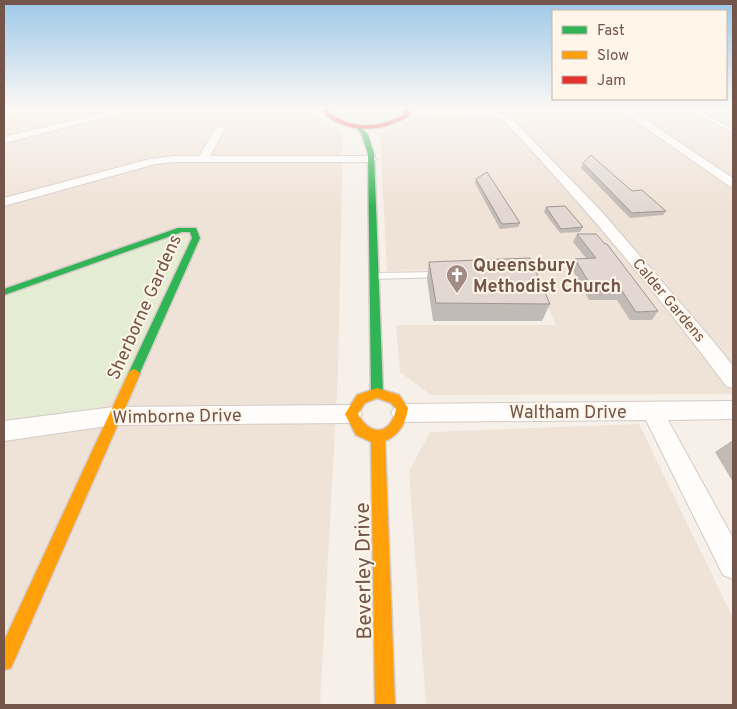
<svg xmlns="http://www.w3.org/2000/svg" width="737" height="709" font-family="Overpass,sans-serif">
<style>
.residential{fill:#efe2d6}
.green{fill:#e4ecd4}
.lines{fill:none;stroke-linecap:round;stroke-linejoin:round}
.lane-casing{stroke:#d4cbc6;stroke-width:2}
.street-casing{stroke:#d4cbc6;stroke-width:2}
.fast-casing{stroke:#d5cbc6;stroke-width:3}
.slow-casing{stroke:#d5cbc6;stroke-width:3}
.jam-casing{stroke:#d5cbc6;stroke-width:3}
.lane{fill:#fefdfc;fill-rule:evenodd}
.street{fill:#fefdfc;fill-rule:evenodd}
.fast{fill:#30b455;fill-rule:evenodd}
.slow{fill:#ff9f0a;fill-rule:evenodd}
.jam{fill:#e5322d;fill-rule:evenodd}
.wall{fill:#c2bab4}
.building{fill:#e2d8d1;stroke:#9e9792}
.labels{text-anchor:middle;stroke-width:4;stroke-linejoin:round;paint-order:stroke}
.far-street-label{font-size:15px;fill:#74554a;stroke:#fff5e9}
.poi-label{font-size:18px;font-weight:bold;fill:#74554a;stroke:#fff5e9;text-anchor:start}
.street-label{font-size:18px;fill:#74554a;stroke:#fff5e9}
.near-street-label{font-size:21px;fill:#74554a;stroke:#fff5e9}
</style>
<rect width="100%" height="100%" fill="#f6f0e9"/>
<path class="residential" d="M36,109h278l-1,4 15,14 15,3 -5,244 -18,331h-316v-590z
M490,109h243v285l-302,1 -31,-23 -4,-47h160l-25,-56 -144,2 -7,-138 42,-19h62z
M639,424l94,194v87h-307l-17,-234 21,-39z"/>
<path class="green" d="M333,109h71l-2,7c-26,8 -43,13 -68,-2z
M172,236h10l7,3 -73,156 -14,12 -12,4 -86,8v-124z"/>
<g class="lines">
<g class="lane-casing">
<path id="lane" d="M689,109h6l38,20v4z
M440,272l4,3 -1,2 -70,2 -4,-3 4,-3z"/>
</g>
<g class="street-casing">
<path id="street" d="M121,109h16l-133,34v-6z
M619,109h10l104,69v9l-4,-1z
M408,110c28,0 83,-6 105,10l89,92 111,129 20,25v22l-7,-2c-68,-92 -141,-179 -219,-262l-8,-6 -9,-2 -85,-1 -2,-2z
M220,126l5,3 -15,27h161l6,3 -6,3h-197l-19,2 -151,42v-8l146,-39 24,-3h25l18,-29z
M733,401v18l-65,1 65,118v41l-10,-4 -77,-155 -244,2 -7,-3 -4,-6 4,-6 7,-3z
M351,405l7,3 4,6 -4,6 -7,3 -237,2 -110,16v-20l110,-14z"/>
</g>
<g class="fast-casing">
<path id="fast" d="M355,125h4l9,10 6,19 9,239 -2,4 -4,1 -4,-1 -2,-4 -3,-239 -6,-19z
M178,228h18l4,10 -62,139h-8l-2,-3 64,-136 -2,-6h-8l-178,63v-6z"/>
</g>
<g class="slow-casing">
<path id="slow" d="M134,369l4,2 2,3 -129,294 -7,2v-29l124,-267 2,-3z
M377,388l22,7 9,13c-2,15 -9,27 -23,33l10,264h-20l-4,-263 -15,-7 -11,-21 12,-19zM377,398l14,5 5,6c-5,26 -26,28 -38,5l7,-11z"/>
</g>
<g class="jam-casing">
<path id="jam" d="M324,109h6v4c23,17 49,15 73,2l1,-6h6l-2,8c-28,15 -57,17 -83,-2z"/>
</g>
<use href="#lane" class="lane"/>
<use href="#street" class="street"/>
<use href="#fast" class="fast"/>
<use href="#slow" class="slow"/>
<use href="#jam" class="jam"/>
</g>
<path class="wall" d="M583,163l49,28 34,20 -3,4 -33,3 -49,-50z
M476,179l44,44 -2,4 -18,2 -25,-46z
M546,207l37,20 -3,5 -20,1 -16,-21z
M577,234l81,77 -6,9h-22l-13,-20h-28l-18,-33 4,-8 11,-1 -13,-16z
M429,262l121,42 -8,17h-109l-6,-42z
M733,440v42l-18,-30z"/>
<path class="building" d="M591,155l41,36 10,-1 24,21 -34,2 -49,-50z
M487,172l33,51 -18,1 -26,-45z
M565,206l18,21 -22,2 -15,-22z
M577,234h19l9,10h2l51,67 -22,1 -14,-21h-28l-19,-32 21,-1z
M530,258l20,46 -114,-1 -7,-41z"/>
<linearGradient id="sky" x2="0" y2="1"><stop stop-color="#9cc8e7"/><stop offset="0.52" stop-color="#fbf8f5"/><stop offset="1" stop-color="#fbf8f5" stop-opacity="0"/></linearGradient>
<rect width="737" height="208" fill="url(#sky)"/>
<defs>
<g id="church-pin" transform="scale(1.125)"><path d="M0 17L-7.5 6A9.5 9.5 0 1 1 7.5 6Z" fill="#a28b82" stroke="#fff5e9"/><path d="M-1.2-6h2.4v3.5h3.3v2.4h-3.3V6h-2.4V-.1h-3.3v-2.4h3.3Z" fill="#fff"/></g>
</defs>
<g fill-rule="evenodd">
<use href="#church-pin" x="457" y="275"/>
</g>
<g class="labels">
<g class="far-street-label">
<text transform="translate(669 300) rotate(50)" y="5">Calder Gardens</text>
</g>
<g class="poi-label">
<text x="473" y="271">Queensbury<tspan x="473" dy="21">Methodist Church</tspan></text>
</g>
<g class="street-label">
<text transform="translate(144 307) rotate(-66)" y="6">Sherborne Gardens</text>
<text x="568" y="418">Waltham Drive</text>
<text transform="translate(177 416) rotate(-1)" y="6">Wimborne Drive</text>
</g>
<g class="near-street-label">
<text transform="translate(363 571) rotate(-91)" y="7">Beverley Drive</text>
</g>
</g>
<rect width="737" height="709" fill="none" stroke="#74554a" stroke-width="10"/>
<rect x="552" y="10" width="175" height="90" fill="#fff5e9" stroke="#c7b5a9"/>
<rect x="562" y="26" width="25" height="8" fill="#30b455" stroke="#c7b5a9"/>
<text x="597" y="35" font-size="15" fill="#74554a">Fast</text>
<rect x="562" y="51" width="25" height="8" fill="#ff9f0a" stroke="#c7b5a9"/>
<text x="597" y="60" font-size="15" fill="#74554a">Slow</text>
<rect x="562" y="76" width="25" height="8" fill="#e5322d" stroke="#c7b5a9"/>
<text x="597" y="85" font-size="15" fill="#74554a">Jam</text>
</svg>
